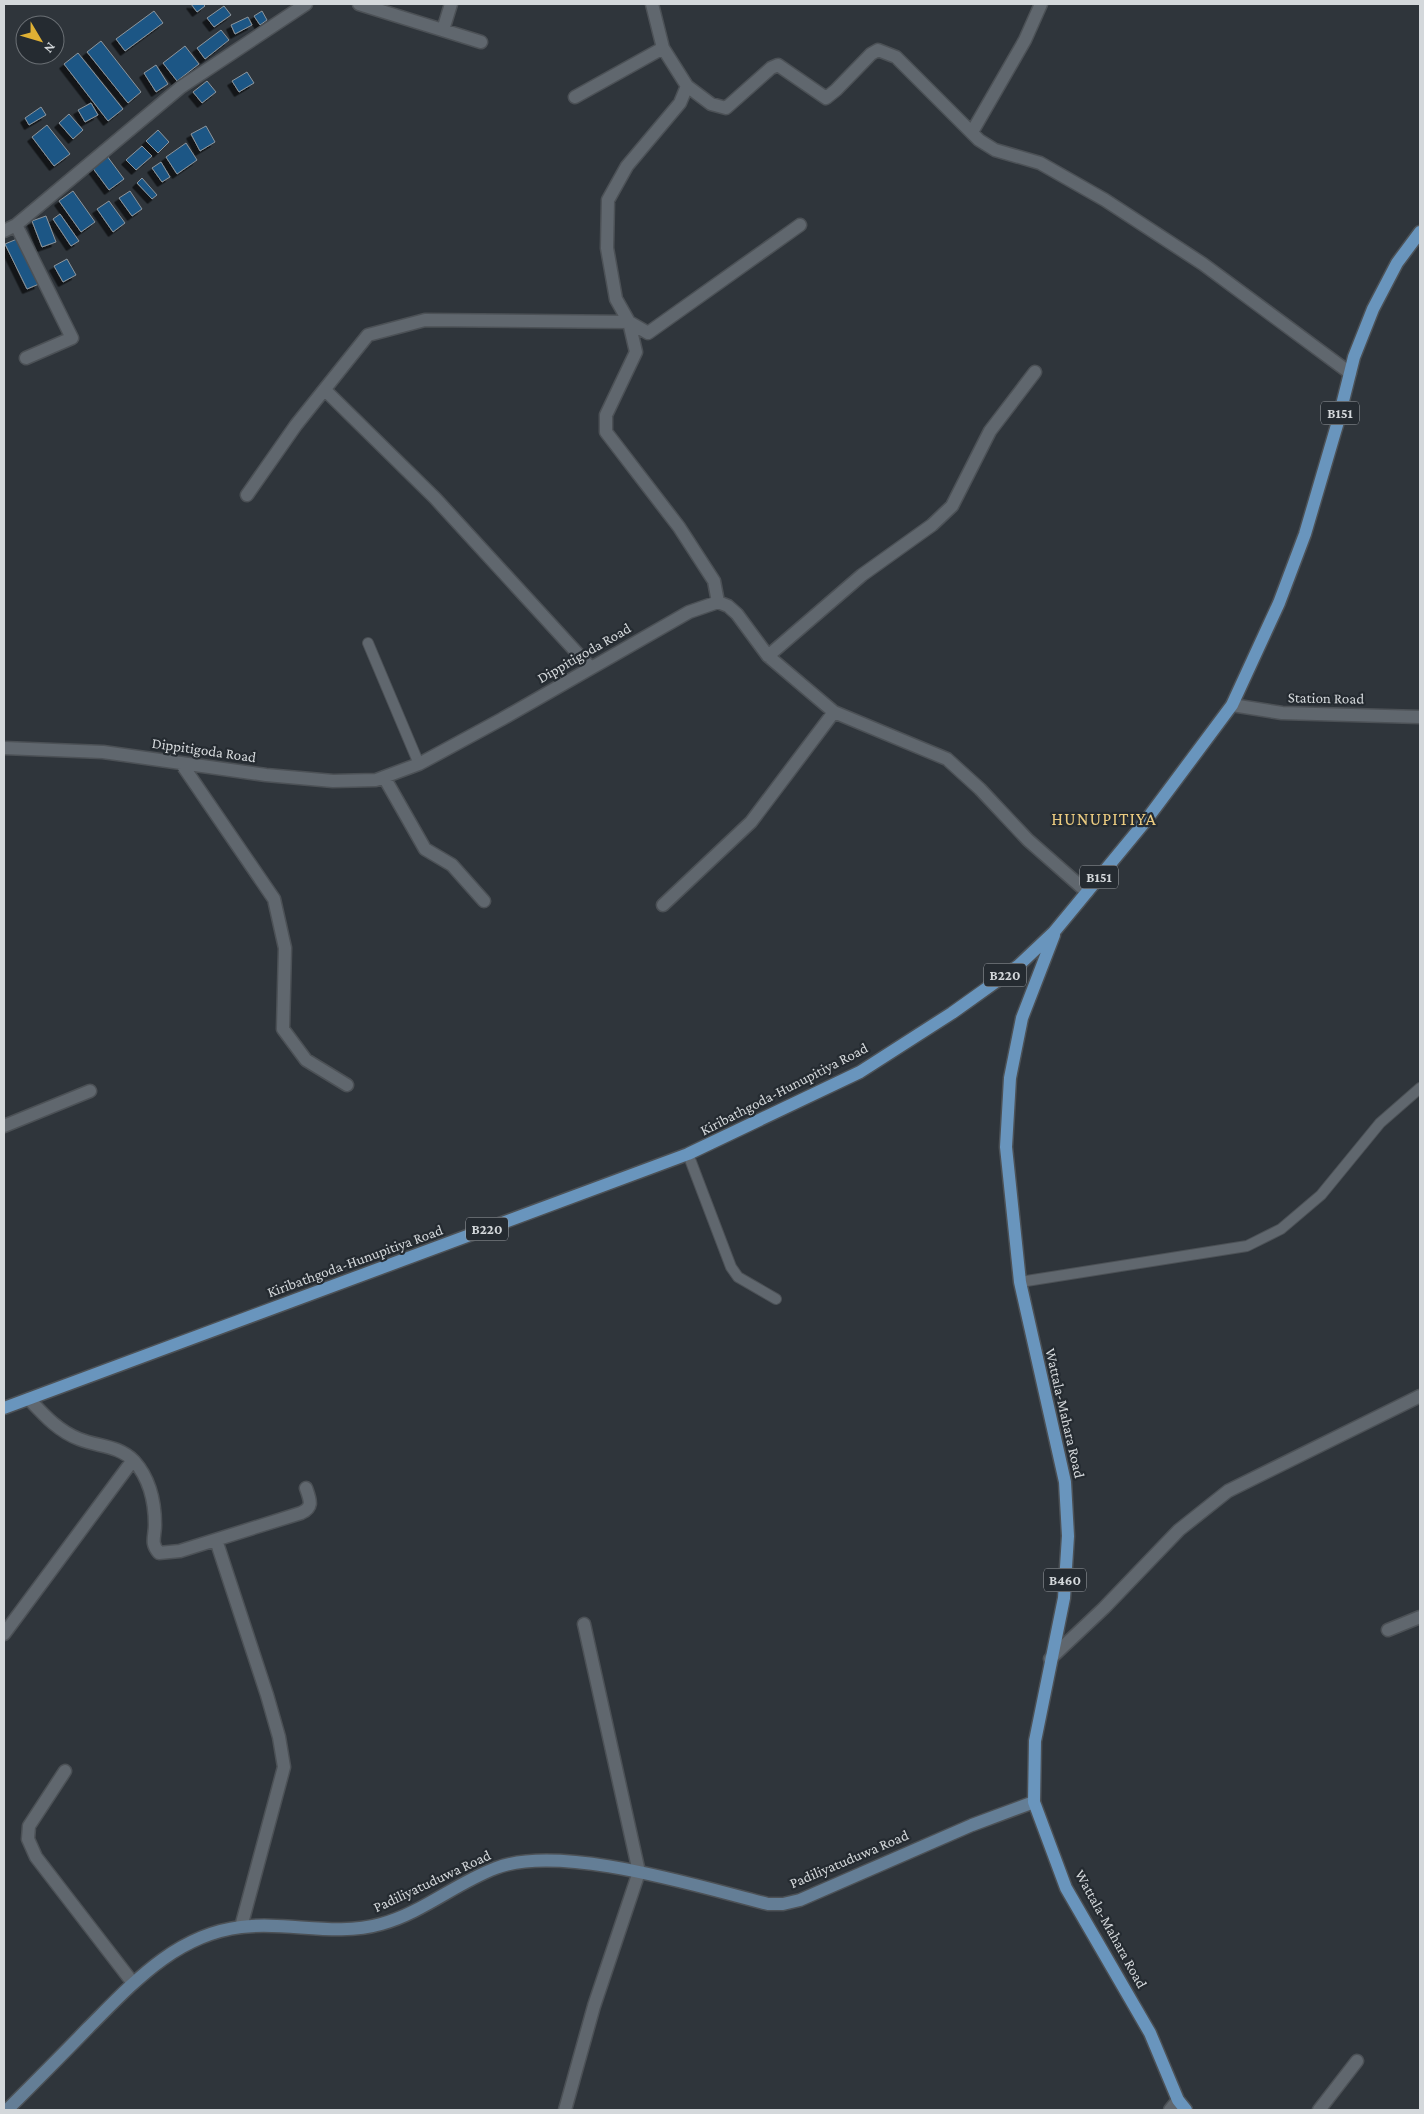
<svg xmlns="http://www.w3.org/2000/svg" width="1424" height="2114" font-family="'Crimson Pro',serif">
<style>
.building{fill:#1a5685;stroke:#8e969d;filter:url(#shadow)}
.lines{fill:none;stroke-linecap:round;stroke-linejoin:round}
.lane-casing{stroke:#4c5156;stroke-width:12}
.street-casing{stroke:#4c5156;stroke-width:15}
.secondary-casing{stroke:#4c5156;stroke-width:15}
.primary-casing{stroke:#4c5156;stroke-width:15}
.lane{stroke:#60676e;stroke-width:10}
.street{stroke:#60676e;stroke-width:12}
.secondary{stroke:#647e96;stroke-width:12}
.primary{stroke:#6995bd;stroke-width:12}
.labels{text-anchor:middle;stroke-width:4.5;stroke-linejoin:round;paint-order:stroke}
.shield{fill:#252b31;stroke:#a0a4a8;stroke-width:1}
.shield-label{font-size:14px;font-weight:bold;fill:#d4d8db}
.street-label{font-size:15px;fill:#d4d8db;stroke:#252b31}
.quarter-label{font-size:18px;letter-spacing:1px;fill:#ebcb80;stroke:#252b31}
</style>
<defs>
<filter id="shadow"><feDropShadow dx="-4.5" dy="4.5" stdDeviation="0" flood-color="#0009"/></filter>
</defs>
<rect width="100%" height="100%" fill="#2f353b"/>
<path class="building" d="M191,4h12l2,2 -8,6z
M224,6l7,9 -17,12 -7,-9z
M154,11l9,12 -38,28 -9,-12z
M262,11l5,9 -7,5 -6,-9z
M248,17l4,8 -17,9 -4,-9z
M221,30l8,10 -24,19 -8,-11z
M101,41l40,51 -13,11 -41,-51z
M185,46l14,18 -22,17 -14,-18z
M78,53l45,56 -15,12 -44,-57z
M156,65l12,19 -12,8 -12,-19z
M247,72l7,11 -15,9 -7,-11z
M207,81l9,11 -14,11 -9,-11z
M91,103l7,12 -13,7 -7,-12z
M41,107l5,8 -17,10 -4,-7z
M69,114l14,16 -10,9 -14,-16z
M47,125l23,29 -16,12 -22,-29z
M206,126l9,16 -15,9 -9,-17z
M158,130l11,12 -11,11 -12,-12z
M186,143l11,17 -20,14 -11,-17z
M142,146l10,10 -16,14 -10,-10z
M107,156l17,23 -15,11 -17,-23z
M161,162l9,15 -8,5 -10,-14z
M142,178l15,17 -5,4 -15,-16z
M73,191l22,31 -14,10 -22,-31z
M130,191l12,18 -10,7 -13,-18z
M109,201l16,22 -12,9 -16,-23z
M60,214l19,27 -8,5 -18,-27z
M46,216l10,26 -14,5 -10,-26z
M17,239l22,45 -12,5 -22,-45z
M67,259l9,16 -13,7 -9,-16z"/>
<g class="lines">
<g class="lane-casing">
<path id="lane" d="M368,643l51,121
M688,1154l43,113 7,10 38,22
M1020,1282l227,-36 34,-17 40,-34 59,-72 40,-35"/>
</g>
<g class="street-casing">
<path id="street" d="M359,4l122,38
M652,4l11,44 24,38 -7,17 -53,63 -19,34 -1,48 9,51 13,23 7,30 -30,63v17l73,95 35,54 4,21
M443,30l8,-26
M687,86l24,18 15,4 45,-40 7,-3 48,33 10,-8 35,-36 7,-4 18,7 83,83 16,10 45,13 65,37 98,64 147,109
M575,97l88,-49
M972,132l53,-92 16,-36
M16,225l56,113 -46,20
M4,231l12,-6 165,-138 125,-83
M326,391l109,107 155,169
M247,495l49,-70 72,-90 57,-15 204,2 19,11 152,-108
M768,656l94,-81 70,-50 20,-19 38,-75 45,-59
M1232,705l50,8 138,4
M4,748l99,4 163,23 67,6 43,-1 43,-16 83,-45 187,-107 29,-10 10,4 9,8 31,42 66,56 113,47 33,30 48,51 59,52
M181,763l93,136 11,49 -2,81 23,31 41,25
M384,777l41,72 27,16 32,36
M663,905l88,-83 83,-110
M4,1126l86,-35
M29,1399c15,16 29,32 50,40 20,8 39,6 55,22 16,18 21,41 21,64 0,12 -5,18 4,28l21,-2 121,-38c13,-6 9,-13 5,-25
M216,1540l51,155 12,42 5,30 -43,160
M1388,1630l32,-13
M4,1634l129,-174
M1050,1659l54,-51 75,-78 49,-39 192,-95
M65,1771l-36,55 -1,13 8,18 97,126
M565,2110l29,-104 45,-134 -55,-248
M1170,2110l8,-10
M1319,2110l38,-49"/>
</g>
<g class="secondary-casing">
<path id="secondary" d="M7,2110c27,-27 54,-54 81,-82 44,-44 87,-93 153,-101 45,-6 95,10 140,-3 41,-11 75,-41 115,-56 65,-25 204,19 272,36h15l17,-4 172,-75 62,-23"/>
</g>
<g class="primary-casing">
<path id="primary" d="M1054,935l-32,83 -12,60 -4,69 14,135 45,200 3,54 -4,62 -29,143 -1,61 32,86 84,145 28,67 8,10
M4,1408l684,-254 172,-82 92,-59 66,-47 36,-34 90,-109 88,-118 47,-102 26,-69 32,-109 17,-68 19,-48 24,-46 23,-31"/>
</g>
<use href="#lane" class="lane"/>
<use href="#street" class="street"/>
<use href="#secondary" class="secondary"/>
<use href="#primary" class="primary"/>
</g>
<g class="labels">
<g class="shield">
<rect x="1321" y="401.5" width="38" height="23" rx="4"/>
<rect x="1080" y="865.5" width="38" height="23" rx="4"/>
<rect x="984" y="963.5" width="42" height="23" rx="4"/>
<rect x="466" y="1217.5" width="42" height="23" rx="4"/>
<rect x="1044" y="1568.5" width="42" height="23" rx="4"/>
</g>
<g class="shield-label">
<text x="1340" y="418">B151</text>
<text x="1099" y="882">B151</text>
<text x="1005" y="980">B220</text>
<text x="487" y="1234">B220</text>
<text x="1065" y="1585">B460</text>
</g>
<g class="street-label">
<text transform="translate(584 653) rotate(-30)" y="5">Dippitigoda Road</text>
<text transform="translate(1326 698) rotate(1)" y="5">Station Road</text>
<text transform="translate(204 750) rotate(8)" y="5">Dippitigoda Road</text>
<text transform="translate(784 1089) rotate(-27)" y="5">Kiribathgoda-Hunupitiya Road</text>
<text transform="translate(355 1261) rotate(-20)" y="5">Kiribathgoda-Hunupitiya Road</text>
<text transform="translate(1065 1413) rotate(77)" y="5">Wattala-Mahara Road</text>
<text transform="translate(849 1859) rotate(-23)" y="5">Padiliyatuduwa Road</text>
<text transform="translate(432 1881) rotate(-25)" y="5">Padiliyatuduwa Road</text>
<text transform="translate(1111 1929) rotate(61)" y="5">Wattala-Mahara Road</text>
</g>
<g class="quarter-label">
<text x="1104" y="825">HUNUPITIYA</text>
</g>
</g>
<rect width="1424" height="2114" fill="none" stroke="#d4d8db" stroke-width="10"/>
<g transform="translate(40 40) rotate(128)"><circle r="24" fill="#252b31" stroke="#6b7075"/>
<path d="M0-4L9 19L0 12L-9 19Z" fill="#dfb034"/>
<text y="-8" font-size="14" font-weight="bold" text-anchor="middle" fill="#d4d8db">N</text>
</g>
</svg>
